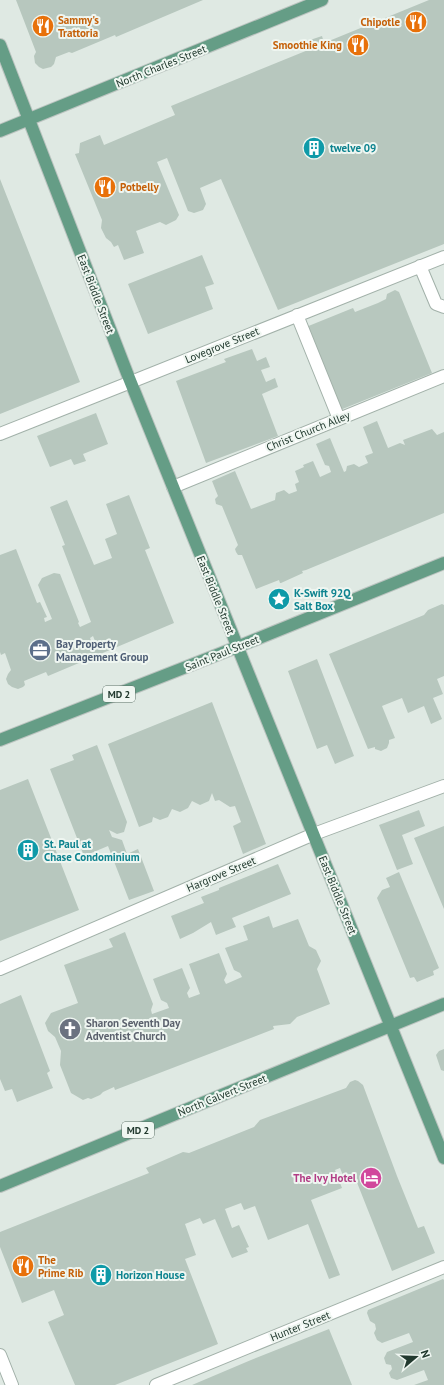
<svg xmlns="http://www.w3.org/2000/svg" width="444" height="1385" font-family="'PT Sans',sans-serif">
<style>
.building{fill:#b7c7be;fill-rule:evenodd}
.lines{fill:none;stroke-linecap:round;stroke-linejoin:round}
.minor-casing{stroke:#a2b1a9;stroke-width:14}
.major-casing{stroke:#bcc4c0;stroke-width:14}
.minor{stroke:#fff;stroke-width:12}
.major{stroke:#659d86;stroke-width:12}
.labels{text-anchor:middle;stroke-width:4;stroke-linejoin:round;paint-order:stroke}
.shield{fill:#eff6f1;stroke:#5f7268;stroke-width:1}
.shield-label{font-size:10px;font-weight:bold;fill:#21392e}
.food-label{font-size:11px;font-weight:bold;fill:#c56008;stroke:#eff6f1;text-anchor:start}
.street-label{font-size:11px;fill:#21392e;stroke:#eff6f1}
.culture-label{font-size:11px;font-weight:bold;fill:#0d838f;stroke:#eff6f1;text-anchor:start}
.service-label{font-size:11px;font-weight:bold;fill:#4e5e75;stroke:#eff6f1;text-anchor:start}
.worship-label{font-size:11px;font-weight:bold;fill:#5b616d;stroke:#eff6f1;text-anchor:start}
.hotel-label{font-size:11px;font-weight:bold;fill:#b23c85;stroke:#eff6f1;text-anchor:end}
</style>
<rect width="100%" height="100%" fill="#dfe9e3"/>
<path class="building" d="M16,0h187l-87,37 -1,-2 -43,18 -3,-1 -13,5 -2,7 -3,3 -8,2 -4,-2 -4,-4 -1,-7 2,-4z
M429,0h15v244l-166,66 -57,-131 -21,9 6,16 -3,6 -9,3 -6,-2 -21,-53 -10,4 22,53 -3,5 -10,5 -6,-3 -24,9 8,22 -20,7 -6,-15 -4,2 -3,-5 -5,-4 -5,-10 1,-8 -27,-66 4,-1 1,-10 20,-8 4,10 71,-30 -4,-9 142,-58 -3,-8 12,-4 2,7z
M0,179l80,203 -80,32z
M202,255l12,29 -9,3 8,22 -65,25 -20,-50z
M395,290l4,2 33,81 -92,37 -34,-83 47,-19 2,4 23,-9 8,-4 1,-5z
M252,349l5,12 9,-4 4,10 -9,3 5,12 9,-4 3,9 -16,7 16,42 -72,27 -30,-82 50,-19 -2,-3z
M96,413l12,31 -25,10 3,7 -12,4 -3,-6 -21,8 -13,-31z
M377,421l11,27 12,-5 5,2 -2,-5 29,-11 5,6 7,-3v81l-138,57 -4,1 1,2 -22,10h-1l-1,-3 -23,9 -14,-34h-4l-2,-3 -1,-3 3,-4 -16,-39 -6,-2 -1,-5 3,-3 -6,-15 23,-10 16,38 24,-9 1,-7 8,-3 5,4 8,-3 -2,-7 4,-2 -4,-11 9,-4 -1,-2 10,-4 7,16 11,-5 -2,-6 -4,-1 -9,-21 14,-6 14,34 2,-1 1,-5 7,-2 5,3 9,-4 -3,-7 8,-3 -10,-26z
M129,495l21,53 -5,2 29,73 -126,53 -2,-4 -22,9 1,4 -2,2 -5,2 -6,-2 -4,-3 -2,-5 2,-5 3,-4 -6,-17 -4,2 -1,-3v-97l16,-6 21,54 3,-1 7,15 -3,1 1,4 7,-3 -14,-34 4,-7 12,-5 6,1 19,48 -1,1 2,4 11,-5 -29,-76 3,-1 -15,-38 17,-7 27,65 18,-7 -7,-19 12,-5 -11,-30zM93,636l5,12 -4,1v-1l1,-1 -1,-5 -2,1 -2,-5z
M442,604l2,1v71l-7,3 6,15 -10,4 9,21 -11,5 -7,-18 -16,7 -6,-15 -20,8 13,32 -6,2v3l-2,5 -6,3 -6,-2v-2l-7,2 -39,-95 95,-39 4,-5z
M317,659l37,97 -19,8 -8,-19 -10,4 -29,-78z
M212,702l54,142 -23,10 -10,-28 8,-4 -6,-16 -5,1 -11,-7 -4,1 -3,-8 -3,8 -9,4 -8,-4 -4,7 -8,4 -8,-3 -4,8 -8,3 -7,-3 -1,5 -13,5 -31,-83z
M97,745l30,77 -3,10 -7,2 -8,-4 3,7 10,3 5,14 11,-5 16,42 -25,9 -21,-54 -24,10 -34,-87 24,-9 -2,-5z
M28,779l51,131 -79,31v-151z
M419,810l6,16 -23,9 11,29 -16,6 -18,-45z
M444,826v83l-30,-71z
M278,864l13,30 -59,24 4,9 -20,8 -5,-13 -18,11 -13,6 -9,-23 33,-13 -3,-6 18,-7v-2z
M399,872l40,96 -6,3 1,4 -17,7 -3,-5 -4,1 -33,-80 5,-8 8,-3 -4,-9z
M269,916l4,12 25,-9 11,27 7,4 5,11 -4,8 13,35 -33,13 -7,7 -17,2 1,3 -159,61 -1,-3 -11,5 -3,3 -9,4 -3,-1 -5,2 -12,-7 -11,-28 1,-14 -6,-14 -7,-6 -3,-8 6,-10 27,-10 -14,-38 49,-18 -4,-8 16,-7 28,72 -2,6 1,4 17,-6 -2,-5 -6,-3 -8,-21 29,-11 8,20 -3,5 2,5 11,-4 -11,-30 30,-11 8,21 -3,6 2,4 16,-7 -2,-4 -6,-3 -9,-22 23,-8 -5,-14z
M21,995l29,76 -3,2 6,15 -36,14 -5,-13 -7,2 -5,-12v-75z
M444,1049v22l-3,-1 -5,-15 3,-4z
M355,1080l3,1 5,4 34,91 21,52 6,-2 11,27 -43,18 -36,-91 -10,3 -6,-15 -5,2 7,18 -31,12 29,75 -11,4 -21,-55 -40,16 -13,-34 -11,4 -3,-7 -16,6 7,19 7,-3 10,22 -3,1 2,4 -16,6 -2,-4 -15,-35 -12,5 -3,-6 -15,6 11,31 -11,4 33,85 -103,41h-40l-27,-63 16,-7 -10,-25 -32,13 -22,-56v-15l149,-59 -3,-5 37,-16 6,1 65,-26 6,-7 86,-32 4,-6z
M443,1279l1,1v105h-30l14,-5 -4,-10 -27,10 -6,-2 -2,-5 3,-4 -1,-4 -5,-1 -2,-6 3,-6 26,-10 -4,-9 -27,10 -5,-3 -3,-7 2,-4 -1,-5 -5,-3 -3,-8 1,-3z
M329,1329l23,56h-160l59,-25z"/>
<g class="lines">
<g class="minor-casing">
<path id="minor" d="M420,266l16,38 8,3
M297,315l42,104
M0,434l131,-52 313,-125
M173,487l271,-111
M0,969l314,-135 130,-48
M0,1355l12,30
M156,1385l288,-118"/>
</g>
<g class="major-casing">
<path id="major" d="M0,45l127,328 317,785
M0,131l322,-131
M0,740l237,-93 207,-84
M0,1186l444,-182"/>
</g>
<use href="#minor" class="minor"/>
<use href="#major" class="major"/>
</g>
<defs>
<g id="restaurant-disc" transform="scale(1.15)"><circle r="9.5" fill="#e8710a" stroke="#eff6f1"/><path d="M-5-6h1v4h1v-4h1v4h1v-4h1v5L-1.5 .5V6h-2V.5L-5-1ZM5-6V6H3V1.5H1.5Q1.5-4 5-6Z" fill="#fff"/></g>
<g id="building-disc" transform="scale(1.15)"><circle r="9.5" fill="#0f9aa8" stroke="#eff6f1"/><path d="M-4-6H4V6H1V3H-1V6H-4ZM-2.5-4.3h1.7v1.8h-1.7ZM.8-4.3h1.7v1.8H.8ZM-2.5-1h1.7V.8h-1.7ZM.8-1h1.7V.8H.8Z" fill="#fff"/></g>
<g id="sight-disc" transform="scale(1.15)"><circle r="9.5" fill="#0f9aa8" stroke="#eff6f1"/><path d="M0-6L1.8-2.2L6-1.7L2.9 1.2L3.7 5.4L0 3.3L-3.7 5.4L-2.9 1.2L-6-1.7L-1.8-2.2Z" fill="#fff"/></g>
<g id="office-disc" transform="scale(1.15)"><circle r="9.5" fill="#5c6f8a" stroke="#eff6f1"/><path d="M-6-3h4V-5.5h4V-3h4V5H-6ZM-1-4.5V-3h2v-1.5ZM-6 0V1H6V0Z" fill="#fff"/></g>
<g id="church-disc" transform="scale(1.15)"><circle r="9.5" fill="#6b7280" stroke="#eff6f1"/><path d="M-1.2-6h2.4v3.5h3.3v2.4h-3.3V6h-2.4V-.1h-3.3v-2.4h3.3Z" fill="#fff"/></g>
<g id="hotel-disc" transform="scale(1.15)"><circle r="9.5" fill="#d1479c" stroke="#eff6f1"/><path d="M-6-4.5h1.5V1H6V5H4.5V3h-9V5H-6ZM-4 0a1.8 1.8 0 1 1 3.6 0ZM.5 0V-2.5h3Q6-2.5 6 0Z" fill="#fff"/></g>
</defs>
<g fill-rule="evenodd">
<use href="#restaurant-disc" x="416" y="22"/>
<use href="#restaurant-disc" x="43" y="26"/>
<use href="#restaurant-disc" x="358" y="45"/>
<use href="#building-disc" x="314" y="148"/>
<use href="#restaurant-disc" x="105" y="187"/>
<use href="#sight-disc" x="279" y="599"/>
<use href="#office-disc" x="40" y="650"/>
<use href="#building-disc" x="28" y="850"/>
<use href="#church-disc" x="70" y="1029"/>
<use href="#hotel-disc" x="371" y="1178"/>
<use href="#restaurant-disc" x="23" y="1266"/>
<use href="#building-disc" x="101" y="1275"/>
</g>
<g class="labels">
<g class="shield">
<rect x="103" y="686" width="32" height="16" rx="3"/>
<rect x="122" y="1122" width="32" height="16" rx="3"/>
</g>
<g class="shield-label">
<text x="119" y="698">MD 2</text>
<text x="138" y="1134">MD 2</text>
</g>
<g class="food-label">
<text x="58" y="24">Sammy's<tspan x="58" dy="13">Trattoria</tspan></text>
<text x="400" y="26" text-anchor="end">Chipotle</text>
<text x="342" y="49" text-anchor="end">Smoothie King</text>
<text x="120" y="191">Potbelly</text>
<text x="38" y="1264">The<tspan x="38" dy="13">Prime Rib</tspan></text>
</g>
<g class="street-label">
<text transform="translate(161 66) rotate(-22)" y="4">North Charles Street</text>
<text transform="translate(96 294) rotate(69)" y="4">East Biddle Street</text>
<text transform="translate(222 345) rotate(-22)" y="4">Lovegrove Street</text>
<text transform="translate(308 431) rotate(-22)" y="4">Christ Church Alley</text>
<text transform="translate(216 595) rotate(68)" y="4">East Biddle Street</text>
<text transform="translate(222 653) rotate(-22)" y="4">Saint Paul Street</text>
<text transform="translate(221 874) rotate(-23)" y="4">Hargrove Street</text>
<text transform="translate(338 895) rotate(68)" y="4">East Biddle Street</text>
<text transform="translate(222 1095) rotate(-22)" y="4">North Calvert Street</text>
<text transform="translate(300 1326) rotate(-22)" y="4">Hunter Street</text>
</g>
<g class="culture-label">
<text x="330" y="152">twelve 09</text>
<text x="294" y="597">K-Swift 92Q<tspan x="294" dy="13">Salt Box</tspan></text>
<text x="44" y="848">St. Paul at<tspan x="44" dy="13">Chase Condominium</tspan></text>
<text x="116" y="1279">Horizon House</text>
</g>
<g class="service-label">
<text x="56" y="648">Bay Property<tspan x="56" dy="13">Management Group</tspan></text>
</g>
<g class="worship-label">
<text x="86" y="1027">Sharon Seventh Day<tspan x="86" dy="13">Adventist Church</tspan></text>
</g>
<g class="hotel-label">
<text x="356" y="1182">The Ivy Hotel</text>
</g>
</g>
<g transform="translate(416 1357) rotate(71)" stroke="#eff6f1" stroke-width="3" paint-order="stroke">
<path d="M0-3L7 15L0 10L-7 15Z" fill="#21392e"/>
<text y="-6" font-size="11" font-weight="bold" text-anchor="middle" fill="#21392e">N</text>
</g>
</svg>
